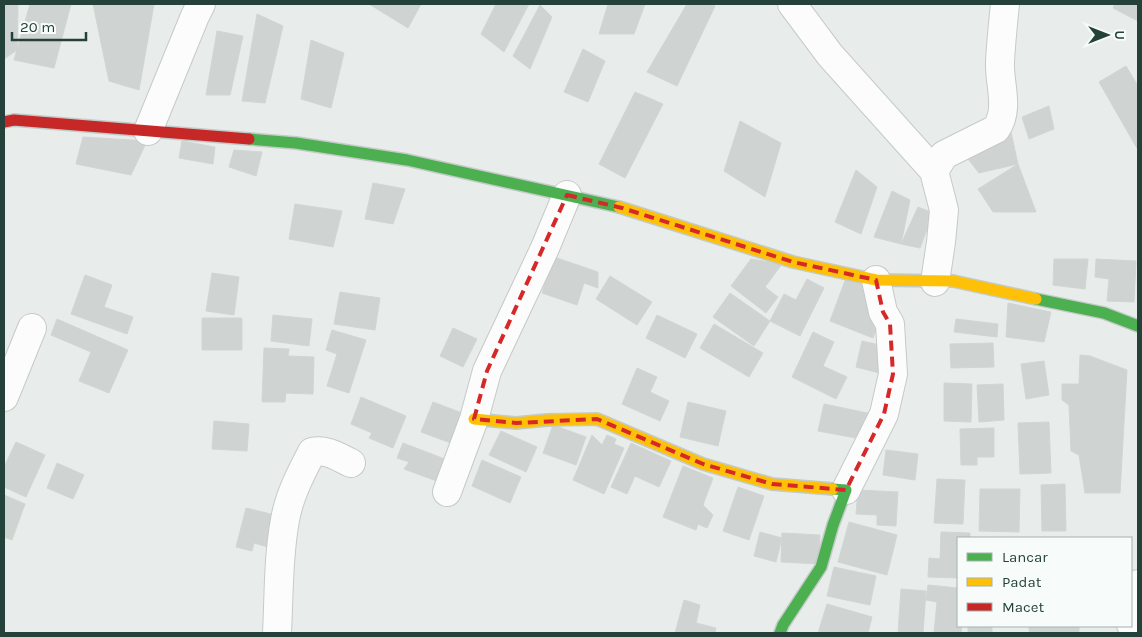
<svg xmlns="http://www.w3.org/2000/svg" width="1142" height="637" font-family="Karla,sans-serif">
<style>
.building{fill:#cfd4d2;stroke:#d1d6d4}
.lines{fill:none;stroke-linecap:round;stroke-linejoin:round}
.street-casing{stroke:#c5cac8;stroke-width:30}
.fast-casing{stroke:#c3cbc8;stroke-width:14}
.slow-casing{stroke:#c3cbc8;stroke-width:14}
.jam-casing{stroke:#c3cbc8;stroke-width:14}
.street{stroke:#fcfcfc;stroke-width:28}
.fast{stroke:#4caf50;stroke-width:11}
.slow{stroke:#ffc107;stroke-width:11}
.jam{stroke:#c62828;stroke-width:11}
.marked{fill:none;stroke:#d62828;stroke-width:4;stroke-dasharray:10 6;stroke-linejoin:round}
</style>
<rect width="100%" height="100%" fill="#e8edeb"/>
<path class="building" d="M4,4h14l-1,46 -13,9z
M30,4h41l-17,64 -40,-8z
M93,4h61l-15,86 -30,-9z
M369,4h52l-13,24z
M496,4h33l-25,48 -23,-18z
M608,4h37l-11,30h-35z
M687,4h24l4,2 -38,80 -30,-14z
M1115,4h23v17l-25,-13z
M540,5l12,12 -22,52 -17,-13z
M257,14l26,12 -18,77 -23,-2z
M217,31l26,5 -13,59h-24z
M311,40l33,13 -13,55 -30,-9z
M583,49l22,12 -17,41 -24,-10z
M1126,66l12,20v64l-39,-68z
M635,92l28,12 -38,74 -26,-14z
M1049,106l5,23 -25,10 -7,-22z
M740,121l41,22 -16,54 -41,-26z
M1011,132l7,32 -39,9 -11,-14z
M83,137l64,4 -16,34 -55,-11z
M182,141l33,6 -2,17 -34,-6z
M234,150l28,2 -6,24 -27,-9z
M1018,164l18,48h-43l-15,-23z
M856,170l21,17 -16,47 -26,-12z
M373,183l32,6 -12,35 -28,-5z
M892,191l18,9 -9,44 -27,-7z
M295,204l47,7 -9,36 -44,-8z
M918,207l15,6 -13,35 -19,-4z
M554,257l44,15v16l-14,-5 -7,22 -35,-12z
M751,259l31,5 -17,23 13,10 -12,16 -35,-27z
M1054,259h34l-3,30 -32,-4z
M1096,259l40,2 -2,41 -27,-1 2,-22 -14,-2z
M212,273l27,4 -5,38 -28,-4z
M85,275l27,10 -8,22 29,10 -6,17 -56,-20z
M610,276l42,26 -15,23 -41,-26z
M846,278l27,11 -7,17 17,6 -10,26 -43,-17z
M807,279l17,9 -24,48 -30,-15 14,-27 12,6z
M340,292l40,6 -5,32 -41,-6z
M730,293l40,28 -16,25 -41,-29z
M1008,303l43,9 -7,30 -38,-5z
M273,315l39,4 -3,27 -38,-5z
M657,315l40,19 -12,24 -39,-20z
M202,318h40v32h-40z
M57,319l71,31 -19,43 -30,-12 12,-29 -40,-17z
M956,319l42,5 -1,13 -43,-5z
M714,324l49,29 -14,24 -49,-29z
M453,328l24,11 -14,28 -23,-11z
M332,330l34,10 -17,53 -22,-7 10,-32 -11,-4z
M813,332l21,10 -11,24 24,11 -11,22 -44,-22z
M862,341l31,7 -6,27 -31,-8z
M993,343l1,24 -43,1 -1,-24z
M264,348l25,1 -1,7 26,1 -1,37 -27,-1 -1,9h-23z
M1080,355l10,1 37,14 -7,123h-35l-6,-38 -8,-4 -2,-46 -7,-5v-16h17z
M1044,361l5,34 -23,4 -5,-35z
M637,368l20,9 -7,15 19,9 -9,20 -38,-17z
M944,383l28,1 -1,38 -27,-1z
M1003,384l1,36 -25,2 -2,-37z
M361,397l45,19 -13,32 -24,-10 3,-5 -21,-9z
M433,402l37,14 -11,30 -38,-14z
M688,402l38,9 -8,35 -38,-9z
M824,404l48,10 -5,26 -49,-9z
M214,421l35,3 -2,27 -35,-2z
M1049,422l2,51 -31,1 -2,-51z
M553,425l33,12 -10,28 -33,-12z
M994,428v29h-17v8h-16l-1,-36z
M501,431l36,16 -11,25 -37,-17z
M592,435l10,10 5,-10 9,4 -2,5 10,4 -20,46 -31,-14z
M16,442l29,13 -19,42 -22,-10v-20z
M403,443l47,18 -8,22 -38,-14 5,-7 -12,-4z
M631,443l40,18 -12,26 -24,-11 -8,18 -16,-7z
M886,450l32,4 -3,26 -32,-5z
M482,460l39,17 -11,26 -38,-17z
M57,463l27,12 -11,24 -26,-11z
M683,466l30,12 -10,27 10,10 -6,13 -9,-4 -2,6 -33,-13z
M937,479l28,1 -2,44 -29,-1z
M1065,484l1,47h-24l-1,-46z
M738,487l26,9 -15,44 -26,-9z
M980,489h40l-1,43 -40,-1z
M858,490l40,2 -2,34 -19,-1v-10l-21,-1z
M4,495l21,9 -13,36 -8,-3z
M246,508l29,7v34l-21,-6 -2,8 -16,-4z
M849,522l48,13 -10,40 -49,-13z
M760,532l22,6 -6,24 -22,-6z
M941,532l29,1v5h-12v40l-30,-1 1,-19 11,1z
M782,533l38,2 -1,29 -38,-2z
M834,567l42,9 -6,29 -43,-9z
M928,585l30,3v38h4l-1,7h-27l3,-31 -11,-2z
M901,589l25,2 -3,42h-25z
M684,600l16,5 -4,18 20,5 -1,5h-40z
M827,604l45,13 -4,16h-50z
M968,626h24v7h-24z
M1029,626l50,1v6h-50z"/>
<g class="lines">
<g class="street-casing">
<path id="street" d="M792,4l38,51 104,116 10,39 -3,32 -6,40
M148,131l47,-115 6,-12
M934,171l10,-16 52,-26c14,-20 3,-45 4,-67 1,-20 3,-39 5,-58
M4,397l28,-69
M846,490l38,-76 9,-40 -3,-50 -7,-12 -7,-32
M447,492l27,-73 13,-48 58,-123 22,-53
M1131,625l7,-41
M277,633c2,-37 1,-76 8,-113 4,-24 16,-47 27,-68 15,-3 26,5 39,11"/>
</g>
<g class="fast-casing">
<path id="fast" d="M249,139l47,4 111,17 212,47
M1036,299l68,14 34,13
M780,633l3,-8 38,-58 12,-42 13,-35 -13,-1"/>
</g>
<g class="slow-casing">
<path id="slow" d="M619,207l174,55 83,18 77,1 83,18
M474,419l42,4 31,-3 50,-1 106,45 69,20 61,5"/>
</g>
<g class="jam-casing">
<path id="jam" d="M4,122l10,-2 235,19"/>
</g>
<use href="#street" class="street"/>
<use href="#fast" class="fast"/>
<use href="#slow" class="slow"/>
<use href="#jam" class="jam"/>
</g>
<path class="marked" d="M567,195l55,13 171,54 83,18 7,32 7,12 3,50 -9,40 -38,76 -74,-6 -69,-20 -106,-45 -81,4 -42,-4 13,-48z"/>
<rect width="1142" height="637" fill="none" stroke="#24423a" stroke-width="10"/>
<rect x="957" y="537" width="175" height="90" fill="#f7fbf9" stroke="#a3b1ad"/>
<rect x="967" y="553" width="25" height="8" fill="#4caf50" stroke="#a3b1ad"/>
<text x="1002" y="562" font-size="15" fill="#24423a">Lancar</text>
<rect x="967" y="578" width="25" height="8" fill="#ffc107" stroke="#a3b1ad"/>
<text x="1002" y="587" font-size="15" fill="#24423a">Padat</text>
<rect x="967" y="603" width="25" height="8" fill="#c62828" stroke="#a3b1ad"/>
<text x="1002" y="612" font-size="15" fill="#24423a">Macet</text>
<g transform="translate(1107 35) rotate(90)" stroke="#f7fbf9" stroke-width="4" paint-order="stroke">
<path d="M0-4L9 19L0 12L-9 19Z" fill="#24423a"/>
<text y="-8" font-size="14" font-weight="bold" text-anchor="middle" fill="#24423a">U</text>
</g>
<path d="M12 32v8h74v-8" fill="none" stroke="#24423a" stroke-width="2.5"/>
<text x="20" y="32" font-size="15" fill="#24423a" stroke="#f7fbf9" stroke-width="4" paint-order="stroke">20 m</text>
</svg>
